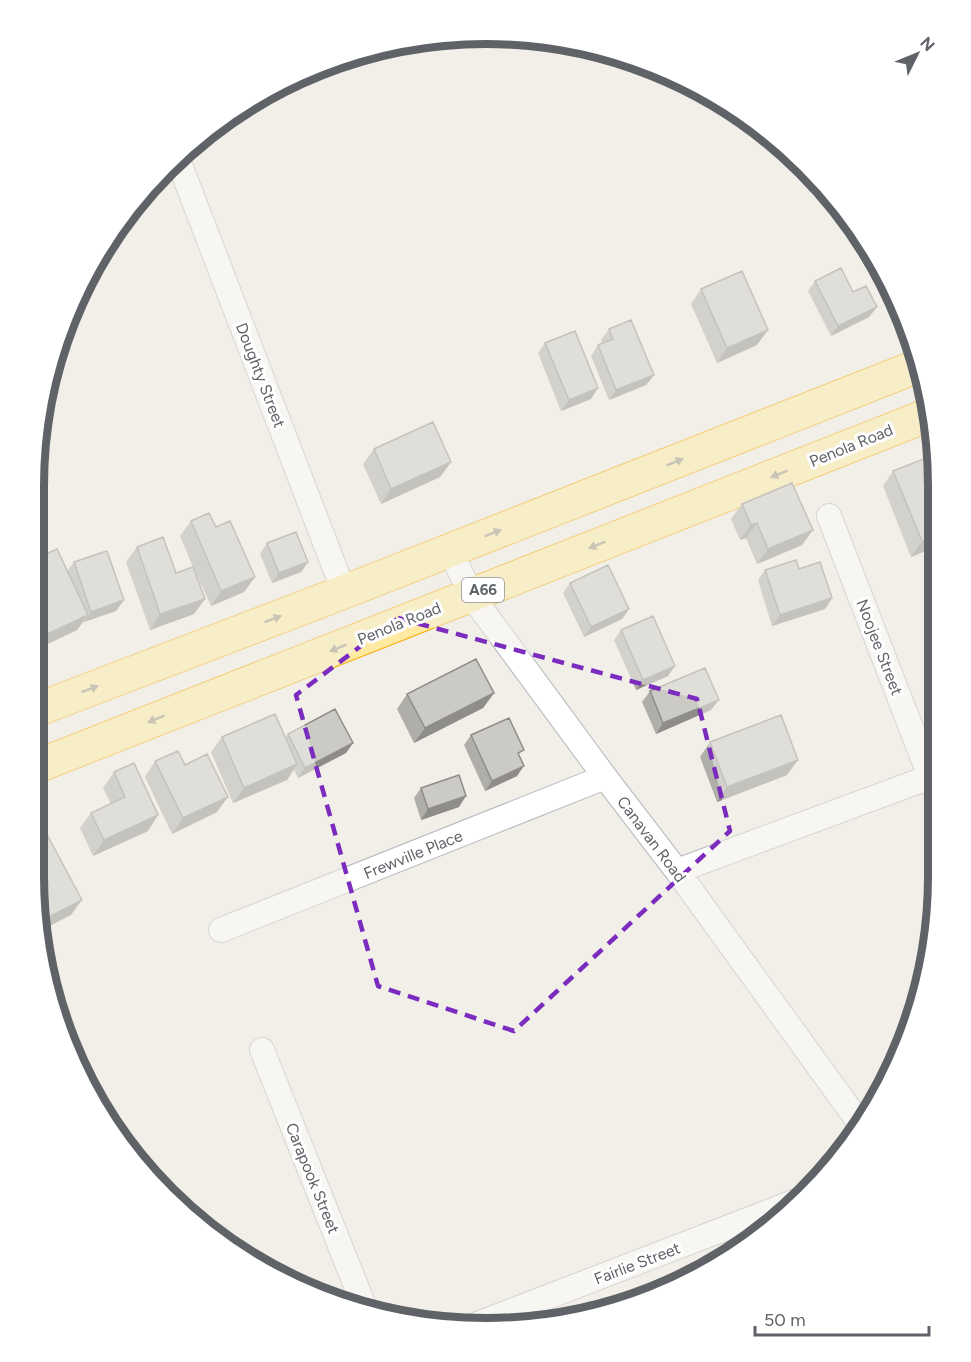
<svg xmlns="http://www.w3.org/2000/svg" width="971" height="1362" font-family="Figtree,sans-serif">
<style>
.lines{fill:none;stroke-linecap:round;stroke-linejoin:round}
.minor-casing{stroke:#b5b8bc;stroke-width:26}
.trunk-casing{stroke:#f9ab00;stroke-width:35}
.minor{stroke:#fff;stroke-width:24}
.trunk{stroke:#feeaa1;stroke-width:33}
.wall{fill:#afaea9}
.shaded-wall{fill:#8f8d8a}
.building{fill:#cccac5;stroke:#8f8d8a;stroke-width:1.5}
.oneway{fill:#97927c}
.marked{fill:none;stroke:#7b2cbf;stroke-width:4.5;stroke-dasharray:12 8;stroke-linejoin:round}
.labels{text-anchor:middle;stroke-width:6;stroke-linejoin:round;paint-order:stroke}
.shield{fill:#fff;stroke:#8f9295;stroke-width:1.5}
.shield-label{font-size:15px;font-weight:bold;fill:#5f6368}
.street-label{font-size:16px;fill:#5f6368;stroke:#fff}
.rim{fill:none;stroke:#5f6368;stroke-width:8}
</style>
<rect width="100%" height="100%" fill="#f1efe8"/>
<g class="lines">
<g class="minor-casing">
<path id="minor" d="M177,157l167,435
M829,516l107,276
M450,550l21,45 134,182 72,94 184,254
M677,871l253,-94
M221,930l384,-153
M262,1050l102,256
M475,1325l324,-125"/>
</g>
<g class="trunk-casing">
<path id="trunk" d="M36,710l308,-118 574,-226
M35,767l896,-353"/>
</g>
<use href="#minor" class="minor"/>
<use href="#trunk" class="trunk"/>
</g>
<path class="wall" d="M815,281l38,11 24,15 -8,10 -38,19 -23,-45z
M701,289l56,56 -40,18 -26,-59z
M609,329l45,46 -8,10 -37,15 -18,-44 7,-11 5,-1 -2,-4z
M545,343l46,56 -30,12 -23,-58z
M374,449l77,13 -11,15 -59,27 -18,-40z
M934,455l1,92 -24,10 -28,-71 10,-15z
M742,504l60,41 -45,19 -11,-26 -6,2 -9,-21z
M191,521l25,6 39,50 -11,15 -33,14 -17,-37v45l-44,16 -24,-68 11,-15 39,26 17,-6 -13,-31z
M267,543l41,19 -7,10 -29,11 -12,-29z
M39,557l28,14 7,-9 42,49 -33,11 -6,8 -40,19z
M799,569l33,29 -7,11 -53,17 -14,-46 7,-10z
M570,583l59,26 -7,10 -38,18 -21,-44z
M621,630l47,46 -32,14 -22,-50z
M650,691l61,19 -55,24 -14,-32z
M494,693l-11,15 -69,35 -17,-34 10,-15z
M288,734l65,9 -7,10 -48,25 -4,-8 -7,10 -54,23 -22,-51 11,-15h63z
M471,735l49,21 -3,20 -32,15 -21,-46z
M710,742l77,33 -70,27 -17,-45z
M155,761l30,4 32,47 -45,22 -27,-57z
M114,772l44,43 -10,16 -55,25 -13,-28 11,-15 20,-9 -8,-16z
M421,788l38,19 -38,13 -7,-22z"/>
<path class="shaded-wall" d="M877,307l-8,10 -38,19 7,-10z
M768,330l-11,15 -40,18 10,-15z
M654,375l-8,10 -37,15 7,-10z
M598,388l-7,11 -30,12 8,-11z
M451,462l-11,15 -59,27 10,-15z
M757,523l-11,15 -6,2 11,-15z
M813,530l-11,15 -45,19 11,-15z
M935,536v11l-24,10 11,-16z
M308,562l-7,10 -29,11 7,-10z
M255,577l-11,15 -33,14 10,-15z
M832,598l-7,11 -53,17 8,-11z
M205,599l-11,15 -44,16 10,-16z
M124,600l-8,11 -32,11 7,-10z
M629,609l-7,10 -38,18 7,-10z
M88,615l-11,15 -40,19v-5l6,-8z
M675,666l-7,10 -32,14 7,-10z
M494,693l-11,15 -69,35 11,-15z
M719,700l-8,10 -55,24 7,-11z
M353,743l-7,10 -48,25 7,-10z
M798,760l-11,15 -70,27 10,-15z
M297,764l-10,16 -54,23 11,-15z
M524,766l-7,10 -32,15 7,-10z
M466,796l-7,11 -38,13 7,-11z
M228,797l-11,15 -45,22 11,-16z
M158,815l-10,16 -55,25 11,-16z
M82,900l-11,15 -31,16 -1,-9z"/>
<path class="building" d="M841,268l12,24 13,-6 11,21 -39,19 -23,-45z
M742,271l26,59 -41,18 -26,-59z
M631,320l23,55 -38,15 -18,-45 15,-6 -4,-10z
M575,331l23,57 -29,12 -24,-57z
M433,422l18,40 -60,27 -17,-40z
M934,455l1,81 -13,5 -29,-70z
M792,483l21,47 -45,19 -11,-26 -6,2 -9,-21z
M209,513l7,14 14,-6 25,56 -34,14 -30,-70z
M296,532l12,30 -29,11 -12,-30z
M163,537l13,36 17,-6 12,32 -45,15 -23,-67z
M57,549l31,66 -45,21 -5,-12 1,-67z
M107,551l17,49 -33,12 -17,-50z
M796,560l3,9 21,-7 12,36 -52,17 -15,-45z
M608,565l21,44 -38,18 -21,-44z
M653,616l22,50 -32,14 -22,-50z
M476,659l18,34 -69,35 -18,-34z
M705,668l14,32 -56,23 -13,-32z
M335,709l18,34 -48,25 -17,-34z
M275,714l22,50 -53,24 -22,-51z
M781,715l17,45 -71,27 -17,-45z
M509,718l15,32 -6,3 6,13 -32,15 -21,-46z
M178,751l7,14 22,-11 21,43 -45,21 -28,-57z
M134,763l24,52 -54,25 -13,-27 34,-16 -11,-25z
M459,775l7,21 -38,13 -7,-21z
M44,829l38,71 -43,22 -6,-46 1,-42z"/>
<defs><path id="oneway-solid" d="M-6-.8H1V-3.2L6.5 0L1 3.2V.8H-6Z" transform="scale(1.5)"/></defs>
<g class="oneway">
<use href="#oneway-solid" transform="translate(675 462) rotate(-22)"/>
<use href="#oneway-solid" transform="translate(779 474) rotate(158)"/>
<use href="#oneway-solid" transform="translate(493 533) rotate(-22)"/>
<use href="#oneway-solid" transform="translate(597 545) rotate(158)"/>
<use href="#oneway-solid" transform="translate(273 619) rotate(-21)"/>
<use href="#oneway-solid" transform="translate(338 648) rotate(158)"/>
<use href="#oneway-solid" transform="translate(90 689) rotate(-21)"/>
<use href="#oneway-solid" transform="translate(156 719) rotate(158)"/>
</g>
<path d="M0 0H971V1362H0ZM398,618l299,81 33,132 -216,200 -136,-45 -82,-291z" fill="#f1efe8" fill-opacity=".55" fill-rule="evenodd"/>
<path class="marked" d="M398,618l299,81 33,132 -216,200 -136,-45 -82,-291z"/>
<g class="labels">
<rect class="shield" x="462" y="578" width="42" height="24" rx="4.5"/>
<g class="shield-label">
<text x="483" y="595">A66</text>
</g>
<g class="street-label">
<text transform="translate(261 375) rotate(69)" y="6">Doughty Street</text>
<text transform="translate(851 445) rotate(-22)" y="6">Penola Road</text>
<text transform="translate(399 623) rotate(-22)" y="6">Penola Road</text>
<text transform="translate(880 647) rotate(69)" y="6">Noojee Street</text>
<text transform="translate(652 839) rotate(53)" y="6">Canavan Road</text>
<text transform="translate(413 854) rotate(-22)" y="6">Frewville Place</text>
<text transform="translate(313 1178) rotate(68)" y="6">Carapook Street</text>
<text transform="translate(637 1263) rotate(-21)" y="6">Fairlie Street</text>
</g>
</g>
<path d="M0 0H971V1362H0ZM486 44H486A442 442 0 0 1 928 486V876A442 442 0 0 1 486 1318H486A442 442 0 0 1 44 876V486A442 442 0 0 1 486 44Z" fill="#fff" fill-rule="evenodd"/>
<path class="rim" d="M486 44H486A442 442 0 0 1 928 486V876A442 442 0 0 1 486 1318H486A442 442 0 0 1 44 876V486A442 442 0 0 1 486 44Z"/>
<g transform="translate(917 54) rotate(47)" stroke="#ffffff" stroke-width="4.5" paint-order="stroke">
<path d="M0-4.5L10 22L0 15L-10 22Z" fill="#5f6368"/>
<text y="-9" font-size="16" font-weight="bold" text-anchor="middle" fill="#5f6368">N</text>
</g>
<path d="M755 1326v9h174v-9" fill="none" stroke="#5f6368" stroke-width="3"/>
<text x="764" y="1326" font-size="18" fill="#5f6368" stroke="#ffffff" stroke-width="4.5" paint-order="stroke">50 m</text>
</svg>
